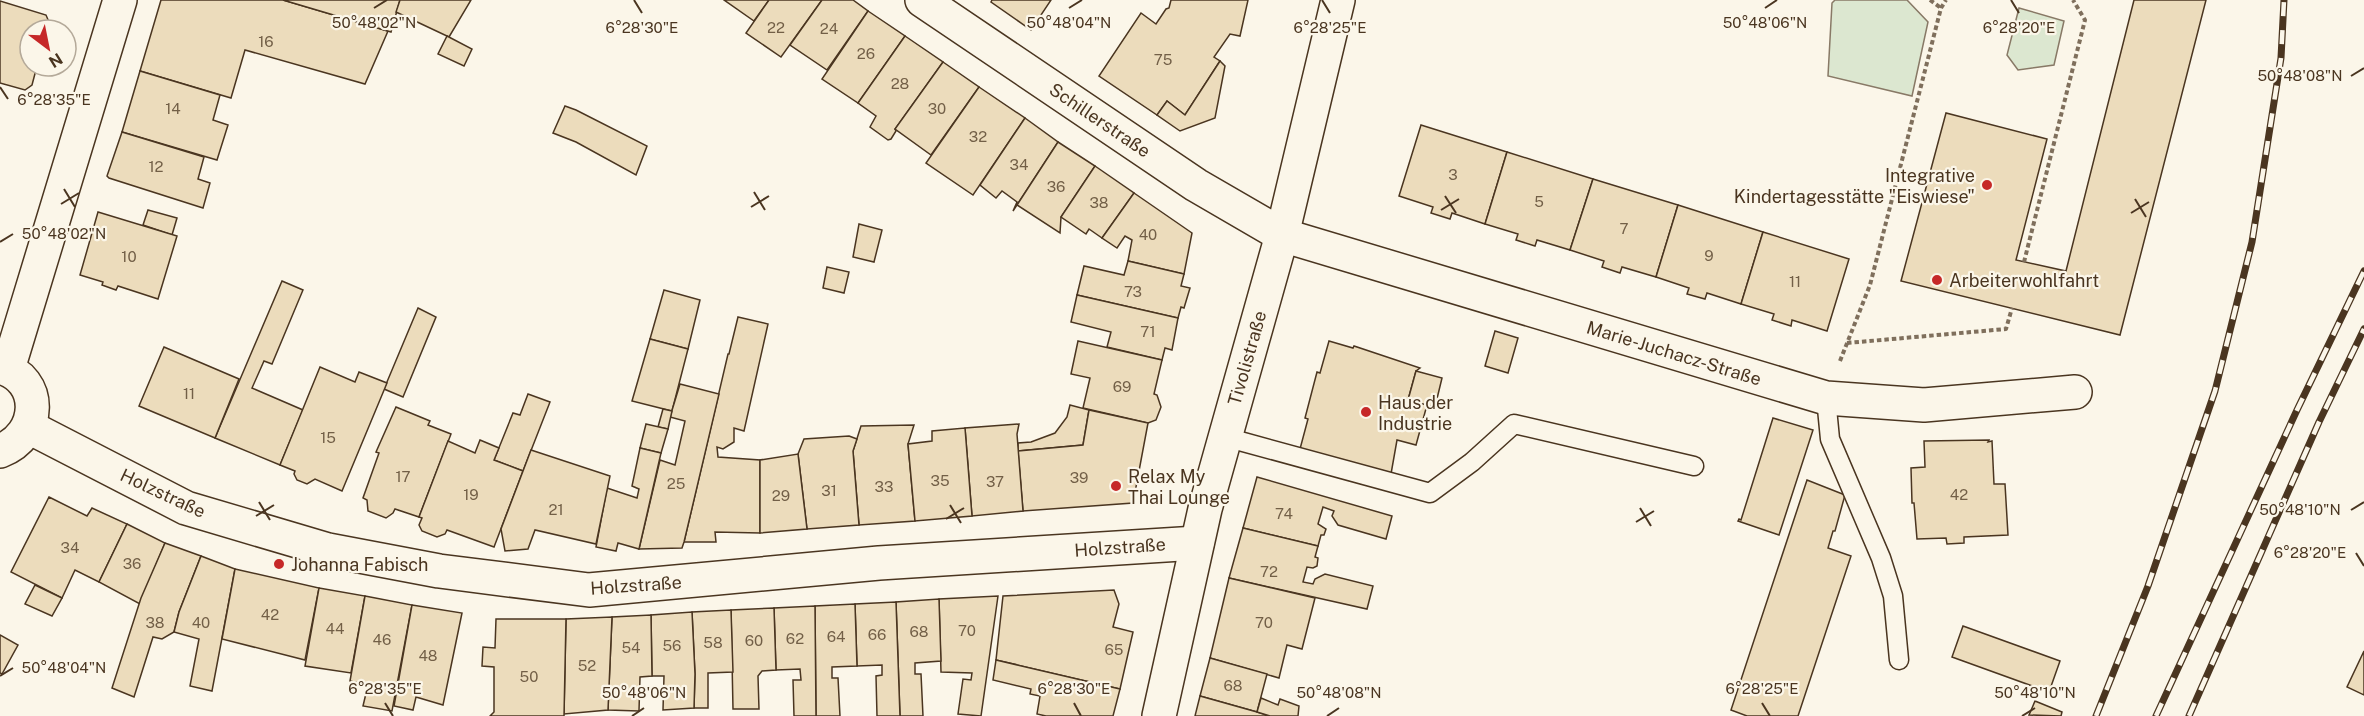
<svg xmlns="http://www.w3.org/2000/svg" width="2364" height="716" viewBox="0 0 2364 716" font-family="'Public Sans',sans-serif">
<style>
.green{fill:#dce7d0;stroke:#887966;stroke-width:1.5}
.building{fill:#ecdcbc;stroke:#4a3520;stroke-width:1.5}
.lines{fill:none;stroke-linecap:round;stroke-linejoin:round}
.service-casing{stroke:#4a3520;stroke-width:21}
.minor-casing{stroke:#4a3520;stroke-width:36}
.primary-casing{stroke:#4a3520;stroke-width:36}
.path{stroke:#7f6f5c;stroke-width:4;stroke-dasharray:4.5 3;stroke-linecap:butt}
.service{stroke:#fbf6e9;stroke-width:18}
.minor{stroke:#fbf6e9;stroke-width:33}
.primary{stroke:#fbf6e9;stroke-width:33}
.rail-casing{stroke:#4a3520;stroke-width:7}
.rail{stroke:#fbf6e9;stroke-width:4.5;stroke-dasharray:14;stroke-linecap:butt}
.ticks{fill:none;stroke:#4a3520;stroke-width:2}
.poi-dot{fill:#c62828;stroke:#fbf6e9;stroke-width:2}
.labels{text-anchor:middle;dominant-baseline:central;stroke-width:4.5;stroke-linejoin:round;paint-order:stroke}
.number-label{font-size:15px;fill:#725f47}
.street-label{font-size:18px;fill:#4a3520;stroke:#fbf6e9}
.poi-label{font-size:18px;fill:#4a3520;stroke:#fbf6e9;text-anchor:start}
.ticks-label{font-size:15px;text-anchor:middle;fill:#4a3520;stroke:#fbf6e9;stroke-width:4.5;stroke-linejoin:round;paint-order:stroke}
</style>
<rect width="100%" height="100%" fill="#fbf6e9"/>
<g class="green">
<polygon points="1835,0 1907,0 1928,22 1912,96 1828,76 1832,3"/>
<polygon points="2019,8 2064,21 2054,65 2018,70 2007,55"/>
</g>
<g class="building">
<polygon points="161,0 283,0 388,31 365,84 245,50 231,98 140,71"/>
<polygon points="283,0 400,0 391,32"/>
<polygon points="400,0 471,0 449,37 396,12"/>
<polygon points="724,0 769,0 754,21"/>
<polygon points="769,0 822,0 781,57 746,33"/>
<polygon points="822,0 853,0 868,11 827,70 790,45"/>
<polygon points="992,0 1051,0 1031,30 991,2"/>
<polygon points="1171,0 1248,0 1240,36 1230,34 1214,57 1220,61 1185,115 1167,101 1157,115 1099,76 1141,13 1156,24 1166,9 1169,8"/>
<polygon points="2134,0 2206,0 2120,335 1901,281 1946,113 2047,139 2016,260 2066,271"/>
<polygon points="0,1 46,15 49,22 48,30 30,30 30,66 37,66 32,85 25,90 0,83"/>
<polygon points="868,11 905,36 858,103 822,79"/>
<polygon points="447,36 472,49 464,66 438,54"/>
<polygon points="905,36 943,62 895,129 896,131 891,139 888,140 870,127 876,116 858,103"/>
<polygon points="1220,61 1225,66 1215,118 1180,131 1157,115 1167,101 1185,115"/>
<polygon points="943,62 979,87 931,155 895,129"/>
<polygon points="140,71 220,95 213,120 228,125 217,160 122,132"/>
<polygon points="979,87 1025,118 973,195 926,163"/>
<polygon points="565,106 576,110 647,146 636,175 576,142 553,133"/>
<polygon points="1025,118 1058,142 1013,211 1017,202 1002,191 996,198 980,185"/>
<polygon points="1421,125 1507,152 1485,224 1452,213 1450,219 1431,213 1433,207 1399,196"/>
<polygon points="122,132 204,157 198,179 210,183 203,208 109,178 107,176"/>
<polygon points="1058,142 1095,166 1061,217 1060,233 1017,205"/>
<polygon points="1507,152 1593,179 1570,250 1537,240 1535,246 1516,240 1518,234 1485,224"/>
<polygon points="1095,166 1134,193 1102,238 1089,229 1086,234 1061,217"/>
<polygon points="1593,179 1678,205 1656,277 1622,267 1620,273 1602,267 1604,261 1570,250"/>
<polygon points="1134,193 1192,233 1184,274 1128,261 1132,240 1125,236 1117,248 1102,238"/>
<polygon points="1678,205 1763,232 1741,304 1707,293 1705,299 1687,294 1689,288 1656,277"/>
<polygon points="148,210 177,218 172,235 143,225"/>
<polygon points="98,212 177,236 158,299 118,286 116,290 102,285 103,282 80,275"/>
<polygon points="859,224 882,230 874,262 853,257"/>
<polygon points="1763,232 1849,259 1827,331 1792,320 1791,326 1772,320 1774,314 1741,304"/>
<polygon points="1128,261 1184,274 1181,286 1190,288 1184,308 1181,307 1178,318 1077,295 1084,266 1124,275"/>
<polygon points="827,267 849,272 844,293 823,288"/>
<polygon points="282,281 303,290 272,364 264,361 252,388 303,410 280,465 215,438"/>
<polygon points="664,290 700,300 688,349 650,339"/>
<polygon points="1077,295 1178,318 1172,350 1165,348 1162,360 1107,347 1111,332 1071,322"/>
<polygon points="418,308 436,317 403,397 384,389"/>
<polygon points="738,317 768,324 744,431 734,428 734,442 723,449 717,447 718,457 760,460 760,533 715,532 716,542 684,542 728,354 729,354"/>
<polygon points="1495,331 1518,338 1508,373 1485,366"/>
<polygon points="650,339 688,349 672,411 632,401"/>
<polygon points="1078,341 1162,360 1154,394 1157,395 1161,407 1156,420 1148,423 1083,408 1090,378 1071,374"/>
<polygon points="1329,341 1353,348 1354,346 1420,368 1416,371 1408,400 1427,405 1416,445 1397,440 1391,474 1300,449 1308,419 1305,418 1317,372 1320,373"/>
<polygon points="164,347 239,379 215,438 139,406"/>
<polygon points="320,367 355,382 359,372 387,383 342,491 315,479 307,484 297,480 294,474 295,471 280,465"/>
<polygon points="1416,371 1442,378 1435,407 1408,400"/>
<polygon points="680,384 719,394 684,542 682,548 639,549 660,460 675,465 685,421 670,417"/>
<polygon points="528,394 550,402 523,471 494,460 513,413 520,415"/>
<polygon points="1070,405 1089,410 1083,445 1018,451 1018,443 1031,442 1055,433 1067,417"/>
<polygon points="396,407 430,421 428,425 451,434 419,517 395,509 393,513 386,518 368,511 367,500 363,498 379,453 376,452"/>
<polygon points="663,409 672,411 668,429 658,427"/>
<polygon points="1089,410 1148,423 1133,503 1023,511 1018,451 1083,445"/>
<polygon points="1773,418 1813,430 1779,535 1738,521 1739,519 1741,520"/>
<polygon points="646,424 668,429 661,453 640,448"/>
<polygon points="1019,424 1017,434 1023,511 972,516 965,428"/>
<polygon points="914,425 908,444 915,521 859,525 853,451 861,426"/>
<polygon points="965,428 972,516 915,521 908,444 932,441 932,431"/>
<polygon points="849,436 857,439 853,451 859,525 807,529 798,454 804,439"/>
<polygon points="480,440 499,448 494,460 523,471 494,547 447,530 445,534 437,537 422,531 419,525 422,518 419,517 448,441 475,453"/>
<polygon points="1989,440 1988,442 1992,441 1994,484 2005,484 2008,535 1964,537 1964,543 1947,544 1946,538 1917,539 1914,503 1912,503 1911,468 1925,467 1924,441"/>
<polygon points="640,448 661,453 639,549 618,543 616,551 596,547 607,488 637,498 639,489 632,486"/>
<polygon points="531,450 610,476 596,544 535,530 528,549 505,551 501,529"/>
<polygon points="798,454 807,529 760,533 760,460"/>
<polygon points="1257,477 1392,516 1386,539 1338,525 1332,516 1334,511 1323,507 1318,524 1326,529 1324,535 1321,535 1318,546 1243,528"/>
<polygon points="1807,480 1845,495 1835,531 1833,531 1828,548 1851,556 1798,716 1747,716 1731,710"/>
<polygon points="49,497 87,516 92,508 127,524 99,582 75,570 62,598 11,572"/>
<polygon points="127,524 165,543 140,604 99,582"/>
<polygon points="1243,528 1318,546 1315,557 1318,558 1317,566 1313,568 1307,567 1303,582 1313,584 1315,579 1325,574 1373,586 1367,609 1229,578"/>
<polygon points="165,543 201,556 179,612 174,632 162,639 153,637 134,697 112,688 141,598"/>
<polygon points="201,556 235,569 212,691 190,686 199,639 174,632 179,612"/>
<polygon points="235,569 319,588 305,660 222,639"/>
<polygon points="1229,578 1315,598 1302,649 1287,645 1279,678 1210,658"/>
<polygon points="35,585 62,598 52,616 25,604"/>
<polygon points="319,588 365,596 351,673 305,666"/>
<polygon points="1114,590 1119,604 1113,627 1133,632 1120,689 996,660 1003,596"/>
<polygon points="365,596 412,605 392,711 363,706 368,685 350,681"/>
<polygon points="998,596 981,716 958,714 963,679 971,680 972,673 941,672 939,599"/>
<polygon points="939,599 941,661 915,663 915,674 921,674 923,716 900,716 896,602"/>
<polygon points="896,602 900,716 877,716 876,676 882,675 882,665 857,666 855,604"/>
<polygon points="855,604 857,666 832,667 832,678 838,678 840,716 816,716 815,606"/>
<polygon points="412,605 462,613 443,705 416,697 413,710 394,706"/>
<polygon points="815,606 816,716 794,716 793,680 801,680 800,669 776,670 774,608"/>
<polygon points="774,608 776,670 762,671 758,676 759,709 733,709 731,610"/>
<polygon points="731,610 733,672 708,673 708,708 694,708 695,674 692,612"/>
<polygon points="692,612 695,674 694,708 663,710 664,676 652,676 651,615"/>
<polygon points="651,615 652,676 640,677 639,711 608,710 612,617"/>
<polygon points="612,617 608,710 564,714 566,619"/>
<polygon points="496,619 566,619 564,716 490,716 494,712 494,667 482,666 483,647 495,648"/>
<polygon points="1963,626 2060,661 2049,692 1952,657"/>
<polygon points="0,635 18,645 2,674 0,673"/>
<polygon points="2364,651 2364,695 2347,687"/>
<polygon points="1210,658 1267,674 1257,712 1200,696"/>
<polygon points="996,660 1120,689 1113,716 1046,716 1037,714 1040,696 1030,694 1031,689 993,680"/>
<polygon points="1200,696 1257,712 1270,716 1195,716"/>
<polygon points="1261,698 1278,705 1280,699 1299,706 1298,716 1270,716 1257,712"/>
<polygon points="2035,701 2062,712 2061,716 2029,715"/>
</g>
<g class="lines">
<defs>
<g id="service">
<polyline points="1826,398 1830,439 1881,558 1893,596 1899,660"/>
<polyline points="1225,437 1430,493 1472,462 1514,424 1694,466"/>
</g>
<g id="minor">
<polyline points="922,0 1196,185 1282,235 1826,398 1924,405 2075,392"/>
<path d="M 0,367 C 44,379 42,435 0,451"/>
<polyline points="8,369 120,0"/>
<polyline points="29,427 186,508 328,550 439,571 589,590 879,563 1197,543"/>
</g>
<polyline id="primary" points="1159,716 1205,509 1282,235 1338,0"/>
</defs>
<use href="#service" class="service-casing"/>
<use href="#minor" class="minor-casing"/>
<use href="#primary" class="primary-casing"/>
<g class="path">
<polyline points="1930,0 1941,8"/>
<polyline points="2024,262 2085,20 2073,0"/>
<polyline points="1847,343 2006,329 2012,308"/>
<polyline points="1840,361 1870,285 1941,8 1946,0"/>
</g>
<use href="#service" class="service"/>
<use href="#minor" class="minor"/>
<use href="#primary" class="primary"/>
<defs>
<g id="rail">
<polyline points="2096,716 2148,586 2215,391 2252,242 2281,58 2284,0"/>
<polyline points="2156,716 2297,410 2364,271"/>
<polyline points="2189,716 2319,422 2364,329"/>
</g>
</defs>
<use href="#rail" class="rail-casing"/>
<use href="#rail" class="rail"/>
</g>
<path class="ticks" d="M 634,0 L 642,13M 1322,0 L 1330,13M 2011,0 L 2019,13M 374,8 L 387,0M 1069,8 L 1082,0M 1765,8 L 1777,0M 2351,76 L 2364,68M 0,87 L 8,99M 64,189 L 75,207M 754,192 L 765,210M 1445,196 L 1456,213M 2135,199 L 2146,217M 61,204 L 79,193M 751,207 L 769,196M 1441,210 L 1459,199M 2131,213 L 2149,202M 0,242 L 13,234M 259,502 L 270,520M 950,505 L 961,523M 1640,508 L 1651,526M 2351,510 L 2364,502M 256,516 L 274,505M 946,519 L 964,508M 1636,522 L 1654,511M 2356,553 L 2364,566M 0,676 L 13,668M 385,703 L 393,716M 1074,703 L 1081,716M 1762,703 L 1770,716M 632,716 L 644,708M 1327,716 L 1339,708M 2022,716 L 2035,708"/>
<g class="poi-dot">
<circle cx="1987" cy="185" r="6"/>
<circle cx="1937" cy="280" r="6"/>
<circle cx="1366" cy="412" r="6"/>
<circle cx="1116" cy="486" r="6"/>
<circle cx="279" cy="564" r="6"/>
</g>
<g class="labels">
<g class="number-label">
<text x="776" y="27">22</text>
<text x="829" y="28">24</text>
<text x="266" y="41">16</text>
<text x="866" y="53">26</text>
<text x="1163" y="59">75</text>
<text x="900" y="83">28</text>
<text x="173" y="108">14</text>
<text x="937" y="108">30</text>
<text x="978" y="136">32</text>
<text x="1019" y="164">34</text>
<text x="156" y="166">12</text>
<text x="1453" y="174">3</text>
<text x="1056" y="186">36</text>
<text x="1539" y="201">5</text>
<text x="1099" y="202">38</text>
<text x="1624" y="228">7</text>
<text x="1148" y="234">40</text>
<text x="1709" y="255">9</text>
<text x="129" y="256">10</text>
<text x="1795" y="281">11</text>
<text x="1133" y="291">73</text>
<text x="1148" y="331">71</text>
<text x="1122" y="386">69</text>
<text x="189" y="393">11</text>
<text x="328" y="437">15</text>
<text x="403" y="476">17</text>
<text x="1079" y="477">39</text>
<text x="940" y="480">35</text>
<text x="995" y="481">37</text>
<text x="676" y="483">25</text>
<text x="884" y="486">33</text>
<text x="829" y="490">31</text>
<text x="471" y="494">19</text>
<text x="1959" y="494">42</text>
<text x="781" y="495">29</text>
<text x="556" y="509">21</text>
<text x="1284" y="513">74</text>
<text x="70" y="547">34</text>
<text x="132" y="563">36</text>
<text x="1269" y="571">72</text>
<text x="270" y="614">42</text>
<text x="155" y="622">38</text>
<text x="201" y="622">40</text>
<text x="1264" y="622">70</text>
<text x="335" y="628">44</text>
<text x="967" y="630">70</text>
<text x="919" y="631">68</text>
<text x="877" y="634">66</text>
<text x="836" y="636">64</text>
<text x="795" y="638">62</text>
<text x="382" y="639">46</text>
<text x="754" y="640">60</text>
<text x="713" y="642">58</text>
<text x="672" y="645">56</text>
<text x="631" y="647">54</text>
<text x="1114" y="649">65</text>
<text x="428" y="655">48</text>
<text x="587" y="665">52</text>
<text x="529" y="676">50</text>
<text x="1233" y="685">68</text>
</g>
<g class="street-label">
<text transform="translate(1100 120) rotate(34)">Schillerstraße</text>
<text transform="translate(1674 353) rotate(17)">Marie-Juchacz-Straße</text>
<text transform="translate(1247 358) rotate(-74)">Tivolistraße</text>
<text transform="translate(163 493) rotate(25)">Holzstraße</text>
<text transform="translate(1120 547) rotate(-4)">Holzstraße</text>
<text transform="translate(636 585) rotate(-4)">Holzstraße</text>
</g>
<g class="poi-label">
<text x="1975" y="175" text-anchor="end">Integrative<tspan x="1975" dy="21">Kindertagesstätte "Eiswiese"</tspan></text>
<text x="1949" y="280">Arbeiterwohlfahrt</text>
<text x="1378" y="402">Haus der<tspan x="1378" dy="21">Industrie</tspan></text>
<text x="1128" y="476">Relax My<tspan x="1128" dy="21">Thai Lounge</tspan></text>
<text x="291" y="564">Johanna Fabisch</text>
</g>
</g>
<g class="ticks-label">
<text x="1765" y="28">50°48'06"N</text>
<text x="374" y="28">50°48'02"N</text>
<text x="1069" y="28">50°48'04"N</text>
<text x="2019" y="33">6°28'20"E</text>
<text x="642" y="33">6°28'30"E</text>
<text x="1330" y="33">6°28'25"E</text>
<text x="2300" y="81">50°48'08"N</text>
<text x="54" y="105">6°28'35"E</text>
<text x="64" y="239">50°48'02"N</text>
<text x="2300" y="515">50°48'10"N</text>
<text x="2310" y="558">6°28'20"E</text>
<text x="64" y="673">50°48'04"N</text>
<text x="385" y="694">6°28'35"E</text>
<text x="1074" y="694">6°28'30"E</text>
<text x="1762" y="694">6°28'25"E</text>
<text x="644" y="698">50°48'06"N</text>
<text x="1339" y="698">50°48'08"N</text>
<text x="2035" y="698">50°48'10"N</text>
</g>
<g transform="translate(48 48) rotate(148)"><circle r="28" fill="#fbf6e9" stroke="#b4a999" stroke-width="1.5"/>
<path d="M0-4.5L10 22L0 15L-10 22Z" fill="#c62828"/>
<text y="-9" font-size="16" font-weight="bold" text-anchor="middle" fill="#4a3520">N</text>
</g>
</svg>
